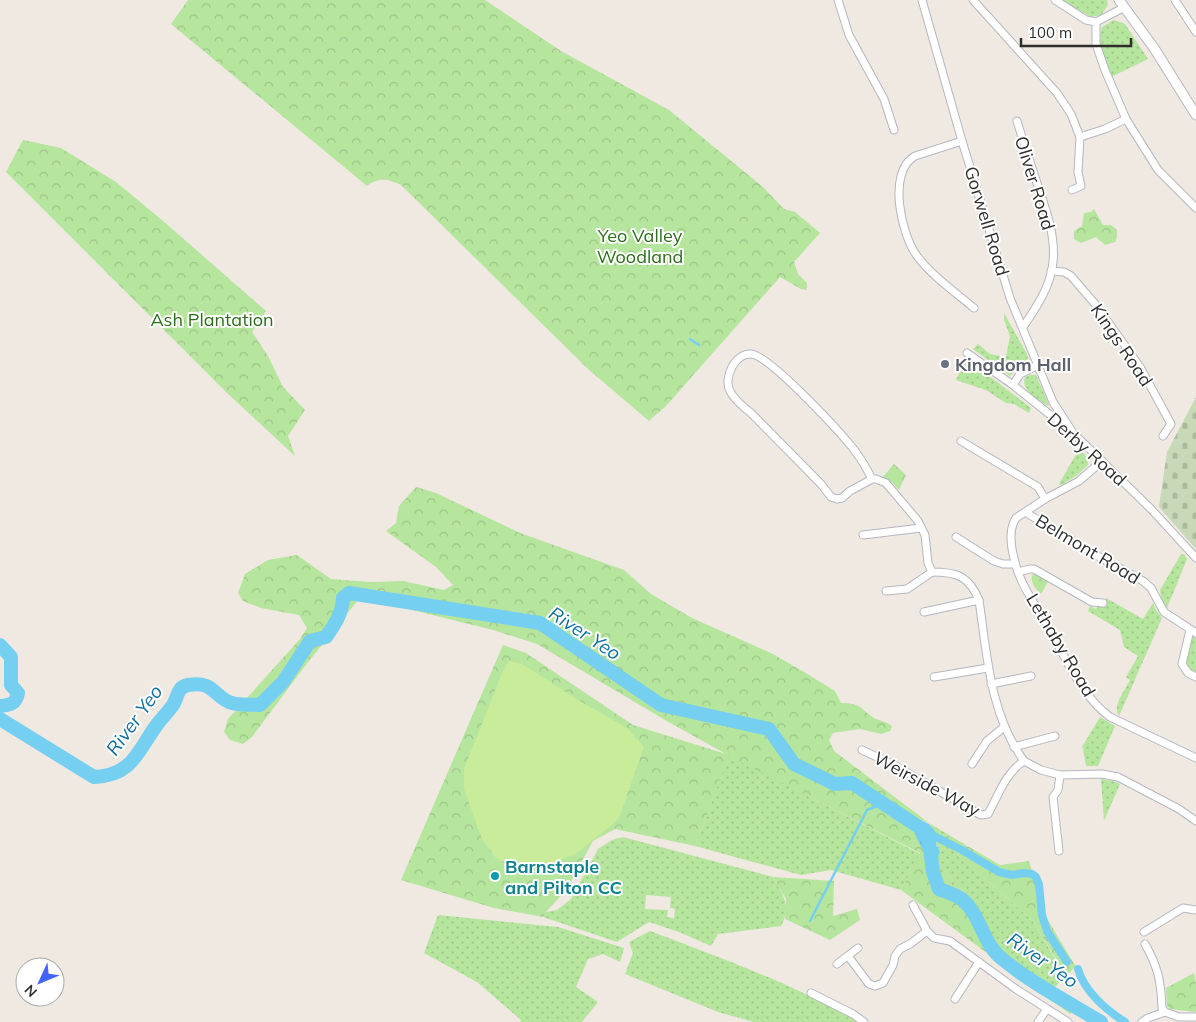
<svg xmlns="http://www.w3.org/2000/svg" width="1196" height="1022" viewBox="0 0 1196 1022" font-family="Mulish,sans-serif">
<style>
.grass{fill:url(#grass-dots);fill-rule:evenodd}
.forest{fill:url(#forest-crowns)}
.cemetery{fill:url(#cemetery-stones)}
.pitch{fill:#c9ec9a}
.water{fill:url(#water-waves)}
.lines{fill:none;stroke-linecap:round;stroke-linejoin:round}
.stream{stroke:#75cff0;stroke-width:2.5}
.canal{stroke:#75cff0;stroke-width:8}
.river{stroke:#75cff0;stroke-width:14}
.street-casing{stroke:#b4b7c1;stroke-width:9}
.secondary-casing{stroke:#b4b7c1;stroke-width:11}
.street{stroke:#fff;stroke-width:7}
.secondary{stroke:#fff;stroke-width:9}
.worship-dot{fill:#6b7280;stroke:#fff;stroke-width:2}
.culture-dot{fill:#0f9aa8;stroke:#fff;stroke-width:2}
.labels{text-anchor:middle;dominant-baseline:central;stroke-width:4;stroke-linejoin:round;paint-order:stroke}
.street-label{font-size:18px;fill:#2e2e2e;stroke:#fff}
.park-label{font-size:18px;fill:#2c6e1b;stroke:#fff}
.worship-label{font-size:18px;font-weight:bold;fill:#5b616d;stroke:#fff;text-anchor:start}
.culture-label{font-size:18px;font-weight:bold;fill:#0d838f;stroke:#fff;text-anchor:start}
.water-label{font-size:19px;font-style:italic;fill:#0d6fa3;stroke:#fff}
</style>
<defs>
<pattern id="grass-dots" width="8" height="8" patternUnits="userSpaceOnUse" patternTransform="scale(1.25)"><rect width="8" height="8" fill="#b6e59e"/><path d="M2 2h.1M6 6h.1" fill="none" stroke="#9dc588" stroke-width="1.8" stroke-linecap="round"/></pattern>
<pattern id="forest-crowns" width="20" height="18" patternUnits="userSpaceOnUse" patternTransform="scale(1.25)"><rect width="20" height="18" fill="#b6e59e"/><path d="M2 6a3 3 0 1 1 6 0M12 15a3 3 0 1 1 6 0" fill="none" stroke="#9dc588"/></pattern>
<pattern id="cemetery-stones" width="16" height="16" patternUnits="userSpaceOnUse" patternTransform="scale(1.25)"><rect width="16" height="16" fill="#c8d9b8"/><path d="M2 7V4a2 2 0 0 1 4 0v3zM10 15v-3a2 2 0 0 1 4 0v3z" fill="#acbb9e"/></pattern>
<pattern id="water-waves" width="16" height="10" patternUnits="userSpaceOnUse" patternTransform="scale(1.25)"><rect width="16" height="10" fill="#75cff0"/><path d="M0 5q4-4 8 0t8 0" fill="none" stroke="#66b2ce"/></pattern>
</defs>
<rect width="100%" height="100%" fill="#efe9e1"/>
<g class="grass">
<polygon points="1062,0 1107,0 1108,5 1101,15 1091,17"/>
<path d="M 1114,20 L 1125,24 L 1148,59 L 1111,77 C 1104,60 1097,45 1102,27 Z"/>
<polygon points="1004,313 1027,354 1028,359 1010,376 973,349 978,344 990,354 1006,357 1010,336 1004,320"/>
<polygon points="966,358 1031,408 1029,413 1014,404 1006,403 986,390 956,380"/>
<path d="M 1030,375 L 1036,375 L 1049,405 L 1048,406 C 1038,399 1020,390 1025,377 Z"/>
<path d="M 1079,449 C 1085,454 1088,457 1088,465 L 1076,476 L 1061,485 L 1059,484 Z"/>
<polygon points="1181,554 1184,554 1187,559 1167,608 1162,602 1160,590"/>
<path d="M 1106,598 L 1143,619 L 1153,603 L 1156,610 L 1162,618 L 1119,716 C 1112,706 1125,690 1130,680 L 1126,677 L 1138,656 L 1124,647 L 1120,630 L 1088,611 L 1090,606 L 1096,609 L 1098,607 L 1106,606 Z"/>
<polygon points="1191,630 1196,633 1196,677 1182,664"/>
<polygon points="1100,717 1115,726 1098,766 1086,766 1083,749 1082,747"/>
<polygon points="729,755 920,854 901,890 831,870 801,875 695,846"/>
<polygon points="1101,779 1113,781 1120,784 1104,821"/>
<polygon points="929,823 964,844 958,855 1032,920 1059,965 1073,962 1076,966 1054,988 999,952 972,900 935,862 940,853"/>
<path d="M 623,837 L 773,877 C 783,895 792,906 781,926 L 718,934 L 711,946 L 679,932 L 649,922 L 617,942 L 543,917 L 546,912 L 557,910 L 571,899 L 598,849 L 612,840 ZM 646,895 L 671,897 L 670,908 L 675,909 L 674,918 L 667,917 L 668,910 L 645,909 Z"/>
<polygon points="438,915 558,927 624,948 620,962 603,954 588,959 576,987 598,1002 582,1022 520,1022 521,1020 477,982 424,953"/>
<path d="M 650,931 C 720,958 793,983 857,1022 L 754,1022 L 718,1012 L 625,974 L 633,953 L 629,942 Z"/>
</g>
<g class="forest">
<path d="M 188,0 L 485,0 L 561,51 L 669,110 L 763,187 L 784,209 L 795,212 L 820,233 L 794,262 L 798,274 L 807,283 L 807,288 L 806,290 L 801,289 L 780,277 L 666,406 L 649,421 L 588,369 L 401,185 C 387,179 380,177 367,186 L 171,24 Z"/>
<polygon points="23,140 61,148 116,182 162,220 266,311 252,332 268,356 283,387 305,410 288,436 295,456 227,393 6,172"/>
<polygon points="1094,209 1103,225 1111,225 1117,230 1117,237 1115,242 1105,245 1096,237 1081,243 1074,239 1074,231 1082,226 1084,213 1091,212"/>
<polygon points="894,464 906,475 899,490 893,483 883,477"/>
<path d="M 416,487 L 436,493 L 520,533 L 624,570 L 651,594 L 692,618 L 771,653 L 804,672 L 835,691 L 841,703 C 860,703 860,708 874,718 C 880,721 885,721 892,726 L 890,731 L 881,734 L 860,729 L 833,733 L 829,740 L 834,751 L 929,823 L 910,816 L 929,860 L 935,862 L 972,900 L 998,951 L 1076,1004 L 1070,1014 L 901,890 L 920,853 L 729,756 L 695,846 L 615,829 L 593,841 L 567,889 L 546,912 L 543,917 L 494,908 L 401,880 L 503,645 L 526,653 L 633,725 L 726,754 L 665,720 L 537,644 L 493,630 L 392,605 L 358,600 L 305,666 L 252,737 L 243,744 L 230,740 L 224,732 L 228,719 L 300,639 L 307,628 L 299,615 L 261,608 L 243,601 L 238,593 L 245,574 L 268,560 L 297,555 L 331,579 L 370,582 L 403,581 L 444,590 L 453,585 L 436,567 L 386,531 L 396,523 L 399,506 Z"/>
<path d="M 1035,574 L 1048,582 L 1041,594 C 1036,590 1030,582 1032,575 Z"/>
<polygon points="964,844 1000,865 1029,861 1046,917 1073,962 1060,965 1032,920 958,855"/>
<polygon points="773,877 834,881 833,916 857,909 860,920 830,940 785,919 786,899"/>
<polygon points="1194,973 1196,983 1196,1012 1170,1009 1167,1005 1166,988"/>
</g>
<polygon class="cemetery" points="1196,397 1196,549 1159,507 1167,452"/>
<polygon class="pitch" points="509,661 522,664 578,700 627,728 644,747 619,818 613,824 575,854 525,873 496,858 482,839 464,789 464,769 502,673"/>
<polygon class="water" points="909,815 929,824 934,836 931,844 938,847 940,853 935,862 929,860 917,839"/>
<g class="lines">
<g class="stream">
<polyline points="690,339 699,345"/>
<polyline points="810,921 867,810 884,803"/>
</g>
<g class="canal">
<polyline points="928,833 962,850 999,872 1012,875 1024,873 1032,874 1036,877 1039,884 1042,915 1047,931 1067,962"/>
<path d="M 1078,969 C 1084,991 1106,1010 1125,1022"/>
</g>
<g class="river">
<path d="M 0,645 L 11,657 L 11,685 L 18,693 C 16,704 10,705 0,706"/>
<path d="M 0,719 L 94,777 C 133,775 137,752 156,726 C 161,719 168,712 173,705 C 178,697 177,687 188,685 C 213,681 212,694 229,702 C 237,706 251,704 260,705 L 283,682 L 310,641 L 326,637 C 335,624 342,614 343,598 L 349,593 L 540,623 L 661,705 L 769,729 L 794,764 L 835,784 L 852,783 L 928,833 L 933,872 L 939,889 C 946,892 957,895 963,900 C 981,916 982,942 1001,958 C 1031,983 1068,1002 1101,1022"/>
</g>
<defs>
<g id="street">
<polyline points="838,0 849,35 884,99 894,130"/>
<polyline points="922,0 962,141 1010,298 1053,402 1073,433"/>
<polyline points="973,0 1057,93 1071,114 1080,137 1105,129 1126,119"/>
<polyline points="1055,0 1086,20 1096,22 1125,7"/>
<polyline points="1175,0 1196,32"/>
<polyline points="1096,22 1096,44 1105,70 1126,119 1158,170 1196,208"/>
<path d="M 1017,121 C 1023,141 1030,162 1037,183 C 1045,207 1056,235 1053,262 C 1051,286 1036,308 1023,327"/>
<path d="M 962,141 L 915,156 C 887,172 901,234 917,256 C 932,276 955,292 974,308"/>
<polyline points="1072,190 1081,186 1078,172 1080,137"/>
<polyline points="1051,271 1064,272 1071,276 1096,305 1140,367 1171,424 1163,436"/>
<polyline points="967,353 1013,385 1073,433 1151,509 1196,558"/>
<polyline points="1013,385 1020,374 1038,365"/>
<polyline points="961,441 1038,487 1045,499"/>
<path d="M 1102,461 L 1079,481 L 1045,499 L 1016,518 C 1008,530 1011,548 1015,562 C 1020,584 1035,604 1046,623 C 1064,654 1080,695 1110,717 L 1196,758"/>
<path d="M 872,479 C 866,467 860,457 852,447 C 838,430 769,355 751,354 C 735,353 723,378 730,391 C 735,401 744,407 751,413 L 821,484 L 831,497 L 837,499 L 842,498 L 850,491 L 872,479 L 876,479 L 886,483 L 918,521 L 925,535 L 928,563 L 932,572 C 957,572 969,576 979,600 C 987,655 990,715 1024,761"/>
<polyline points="1025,512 1101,558 1143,581 1151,588 1164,612 1196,633"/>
<polyline points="863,535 921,528"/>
<polyline points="956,537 994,561 1003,564 1015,564"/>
<polyline points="1018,572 1030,569 1034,569 1092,602 1103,603"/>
<polyline points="886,591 907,589 932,572"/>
<polyline points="924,612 979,600"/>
<polyline points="1190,630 1182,664 1188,673 1196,677"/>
<polyline points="934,677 988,668"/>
<polyline points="991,684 1031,676"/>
<polyline points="1014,747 1055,736"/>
<path d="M 862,750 L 892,764 L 981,815 L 988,814 C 998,796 1006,772 1024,761"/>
<polyline points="1024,761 1041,770 1060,775 1102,774 1118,777 1179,809 1196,821"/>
<polyline points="972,764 987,741 1004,727"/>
<polyline points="1059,851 1053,797 1058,790 1060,775"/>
<polyline points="913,905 927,931 934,938 950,941 1016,989 1068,1022"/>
<polyline points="1144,932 1183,908 1196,910"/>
<path d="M 1145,944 C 1158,967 1161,981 1162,1008 L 1165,1012"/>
<polyline points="848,956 869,984 875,986 883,983 893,965 895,956 900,949 910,944 927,931"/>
<polyline points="837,964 858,948"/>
<polyline points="811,993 853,1014 864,1022"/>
<polyline points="955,999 979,962"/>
<polyline points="1038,1022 1047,1009"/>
<polyline points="1142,1022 1148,1018 1165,1012 1179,1017 1196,1017"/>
</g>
<polyline id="secondary" points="1119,0 1154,48 1196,115"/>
</defs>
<use href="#street" class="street-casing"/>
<use href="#secondary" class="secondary-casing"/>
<use href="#street" class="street"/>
<use href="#secondary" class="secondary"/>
</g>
<circle class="worship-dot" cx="945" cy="364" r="5"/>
<circle class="culture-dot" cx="495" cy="876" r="5"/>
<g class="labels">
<g class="street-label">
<text transform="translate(1035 183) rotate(73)">Oliver Road</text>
<text transform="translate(987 221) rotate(73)">Gorwell Road</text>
<text transform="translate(1122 345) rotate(56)">Kings Road</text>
<text transform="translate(1087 449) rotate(42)">Derby Road</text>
<text transform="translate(1088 549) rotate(31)">Belmont Road</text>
<text transform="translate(1061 645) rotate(59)">Lethaby Road</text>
<text transform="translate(927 784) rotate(28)">Weirside Way</text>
</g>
<g class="park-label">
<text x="640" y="235">Yeo Valley<tspan x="640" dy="21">Woodland</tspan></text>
<text x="212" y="319">Ash Plantation</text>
</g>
<g class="worship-label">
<text x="955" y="364">Kingdom Hall</text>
</g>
<g class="culture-label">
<text x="505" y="866">Barnstaple<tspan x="505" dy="21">and Pilton CC</tspan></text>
</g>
<g class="water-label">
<text transform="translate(585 633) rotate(33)">River Yeo</text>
<text transform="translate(134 720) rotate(-54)">River Yeo</text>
<text transform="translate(1043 960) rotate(35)">River Yeo</text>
</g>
</g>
<g transform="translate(40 982) rotate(226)"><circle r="24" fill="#ffffff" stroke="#ababab"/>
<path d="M0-4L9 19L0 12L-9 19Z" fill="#4264fb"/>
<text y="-8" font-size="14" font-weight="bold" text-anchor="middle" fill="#2e2e2e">N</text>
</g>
<path d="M1021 38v8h110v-8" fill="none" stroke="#2e2e2e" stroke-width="2.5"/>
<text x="1028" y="38" font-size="15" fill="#2e2e2e" stroke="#ffffff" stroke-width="4" paint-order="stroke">100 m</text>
</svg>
